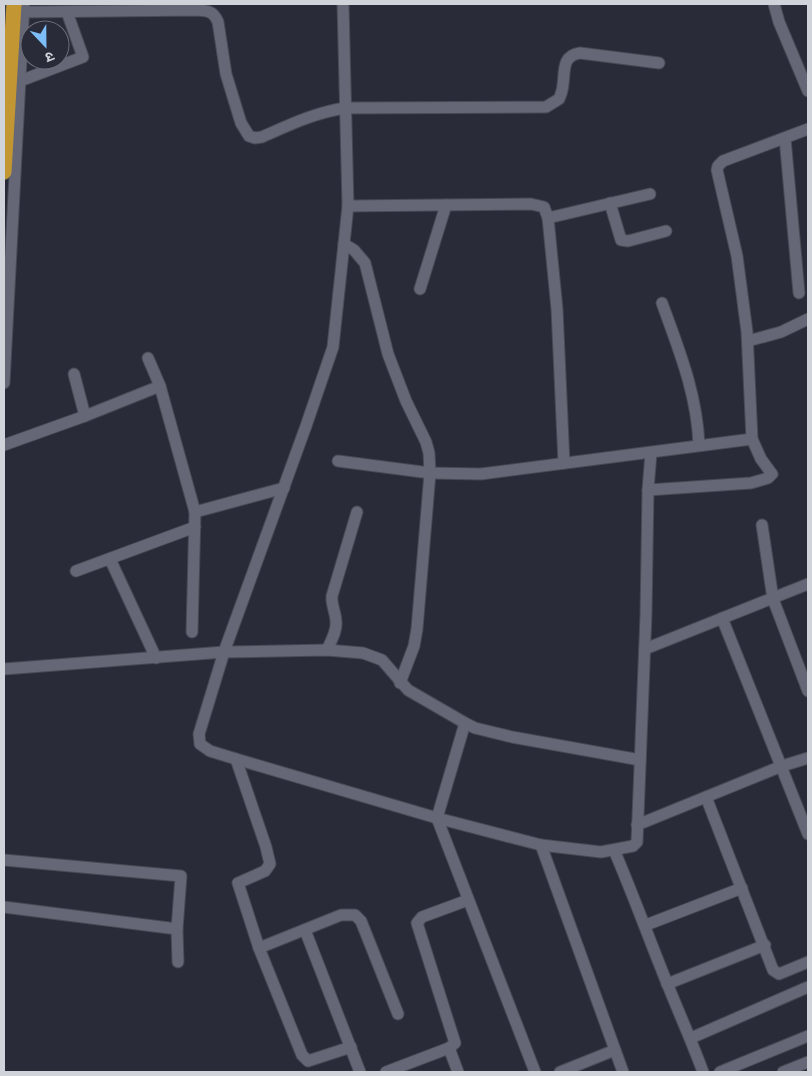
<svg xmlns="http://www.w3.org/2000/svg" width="812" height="1076" viewBox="0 0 812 1076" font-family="'PT Sans Narrow','Noto Sans Devanagari',sans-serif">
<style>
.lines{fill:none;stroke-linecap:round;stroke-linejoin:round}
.minor-casing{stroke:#474954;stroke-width:13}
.highway-casing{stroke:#474954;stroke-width:17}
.minor{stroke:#656776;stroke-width:11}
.highway{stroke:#c29633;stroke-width:15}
</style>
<rect width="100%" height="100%" fill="#292b38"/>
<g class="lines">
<defs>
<g id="minor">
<polyline points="343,4 348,206 333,347 306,426 224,652 199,734 200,744 210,751 236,759 437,818 541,845 601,852 633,846 637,842 646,615 648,490 651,453"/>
<polyline points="774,4 779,22 808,91"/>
<path d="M 23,12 L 199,10 C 209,11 214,12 218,22 L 226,74 L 241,123 L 249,136 L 255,138 L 262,137 C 289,125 316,112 346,108 L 546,107 L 559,99 L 561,94 C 567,78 558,56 580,53 L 659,63"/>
<polyline points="20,81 83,57 67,12"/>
<polyline points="785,138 799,293"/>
<polyline points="610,203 621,240 628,241 666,231"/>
<polyline points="348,206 531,204 544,207 548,218 557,309 564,463"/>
<polyline points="548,218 650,194"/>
<polyline points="344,244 354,250 365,263 388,354 406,401 426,442 429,453 430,473 417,629 414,646 400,683"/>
<polyline points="420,289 446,205"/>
<path d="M 662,303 C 679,350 697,394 699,445"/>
<polyline points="748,341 781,332 808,319"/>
<polyline points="148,358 160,386"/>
<polyline points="74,374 85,416"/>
<polyline points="4,383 24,4"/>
<polyline points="4,445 85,416 160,386 195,512 192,632"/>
<polyline points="338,461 430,473 481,474 752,439 747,332 737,256 717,170 718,166 723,161 808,129"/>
<polyline points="648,490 751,483 768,478 772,474 761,459 752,439"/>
<polyline points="195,512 284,488"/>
<polyline points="762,525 773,599 808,691"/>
<polyline points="110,559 156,658"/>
<polyline points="76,571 195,527"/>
<polyline points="722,618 808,834"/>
<polyline points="645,649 808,584"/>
<path d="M 327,650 C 331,641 337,631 336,622 C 336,613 331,605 332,596 L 357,512"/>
<polyline points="4,669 224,652 327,650 363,653 382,660 408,690 465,723 475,728 512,737 640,760"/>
<polyline points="465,723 437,818 535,1072"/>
<polyline points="236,759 266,847 270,864 265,871 238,883 259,948 302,1055 308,1061 351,1047"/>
<polyline points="706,797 773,970 779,974 808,962"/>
<polyline points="637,825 782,766 808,758"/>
<polyline points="541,845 623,1072"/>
<path d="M 614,850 C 633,894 649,939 667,983 C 679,1013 692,1042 703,1072"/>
<polyline points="4,860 181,876 177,929 178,962"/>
<polyline points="4,907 177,929"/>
<polyline points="646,925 742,888"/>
<polyline points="305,930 360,1072"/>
<polyline points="259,948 341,915 355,915 361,921 398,1014"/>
<polyline points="667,984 765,945"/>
<polyline points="691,1038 808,987"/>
<polyline points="449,1048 458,1072"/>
<polyline points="386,1072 449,1048 455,1043 417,923 422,917 468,900"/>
<polyline points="560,1072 615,1050"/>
<polyline points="720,1072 808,1036"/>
<polyline points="783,1072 808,1062"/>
</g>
<polyline id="highway" points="4,172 14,4"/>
</defs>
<use href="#minor" class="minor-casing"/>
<use href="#highway" class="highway-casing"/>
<use href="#minor" class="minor"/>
<use href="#highway" class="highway"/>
</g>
<rect width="812" height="1076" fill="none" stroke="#d1d3db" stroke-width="10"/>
<g transform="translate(45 45) rotate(158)"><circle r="24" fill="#292b38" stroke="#6c6e79"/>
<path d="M0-4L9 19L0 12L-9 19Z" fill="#7dbef9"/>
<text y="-8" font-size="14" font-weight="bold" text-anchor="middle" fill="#d1d3db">उ</text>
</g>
</svg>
